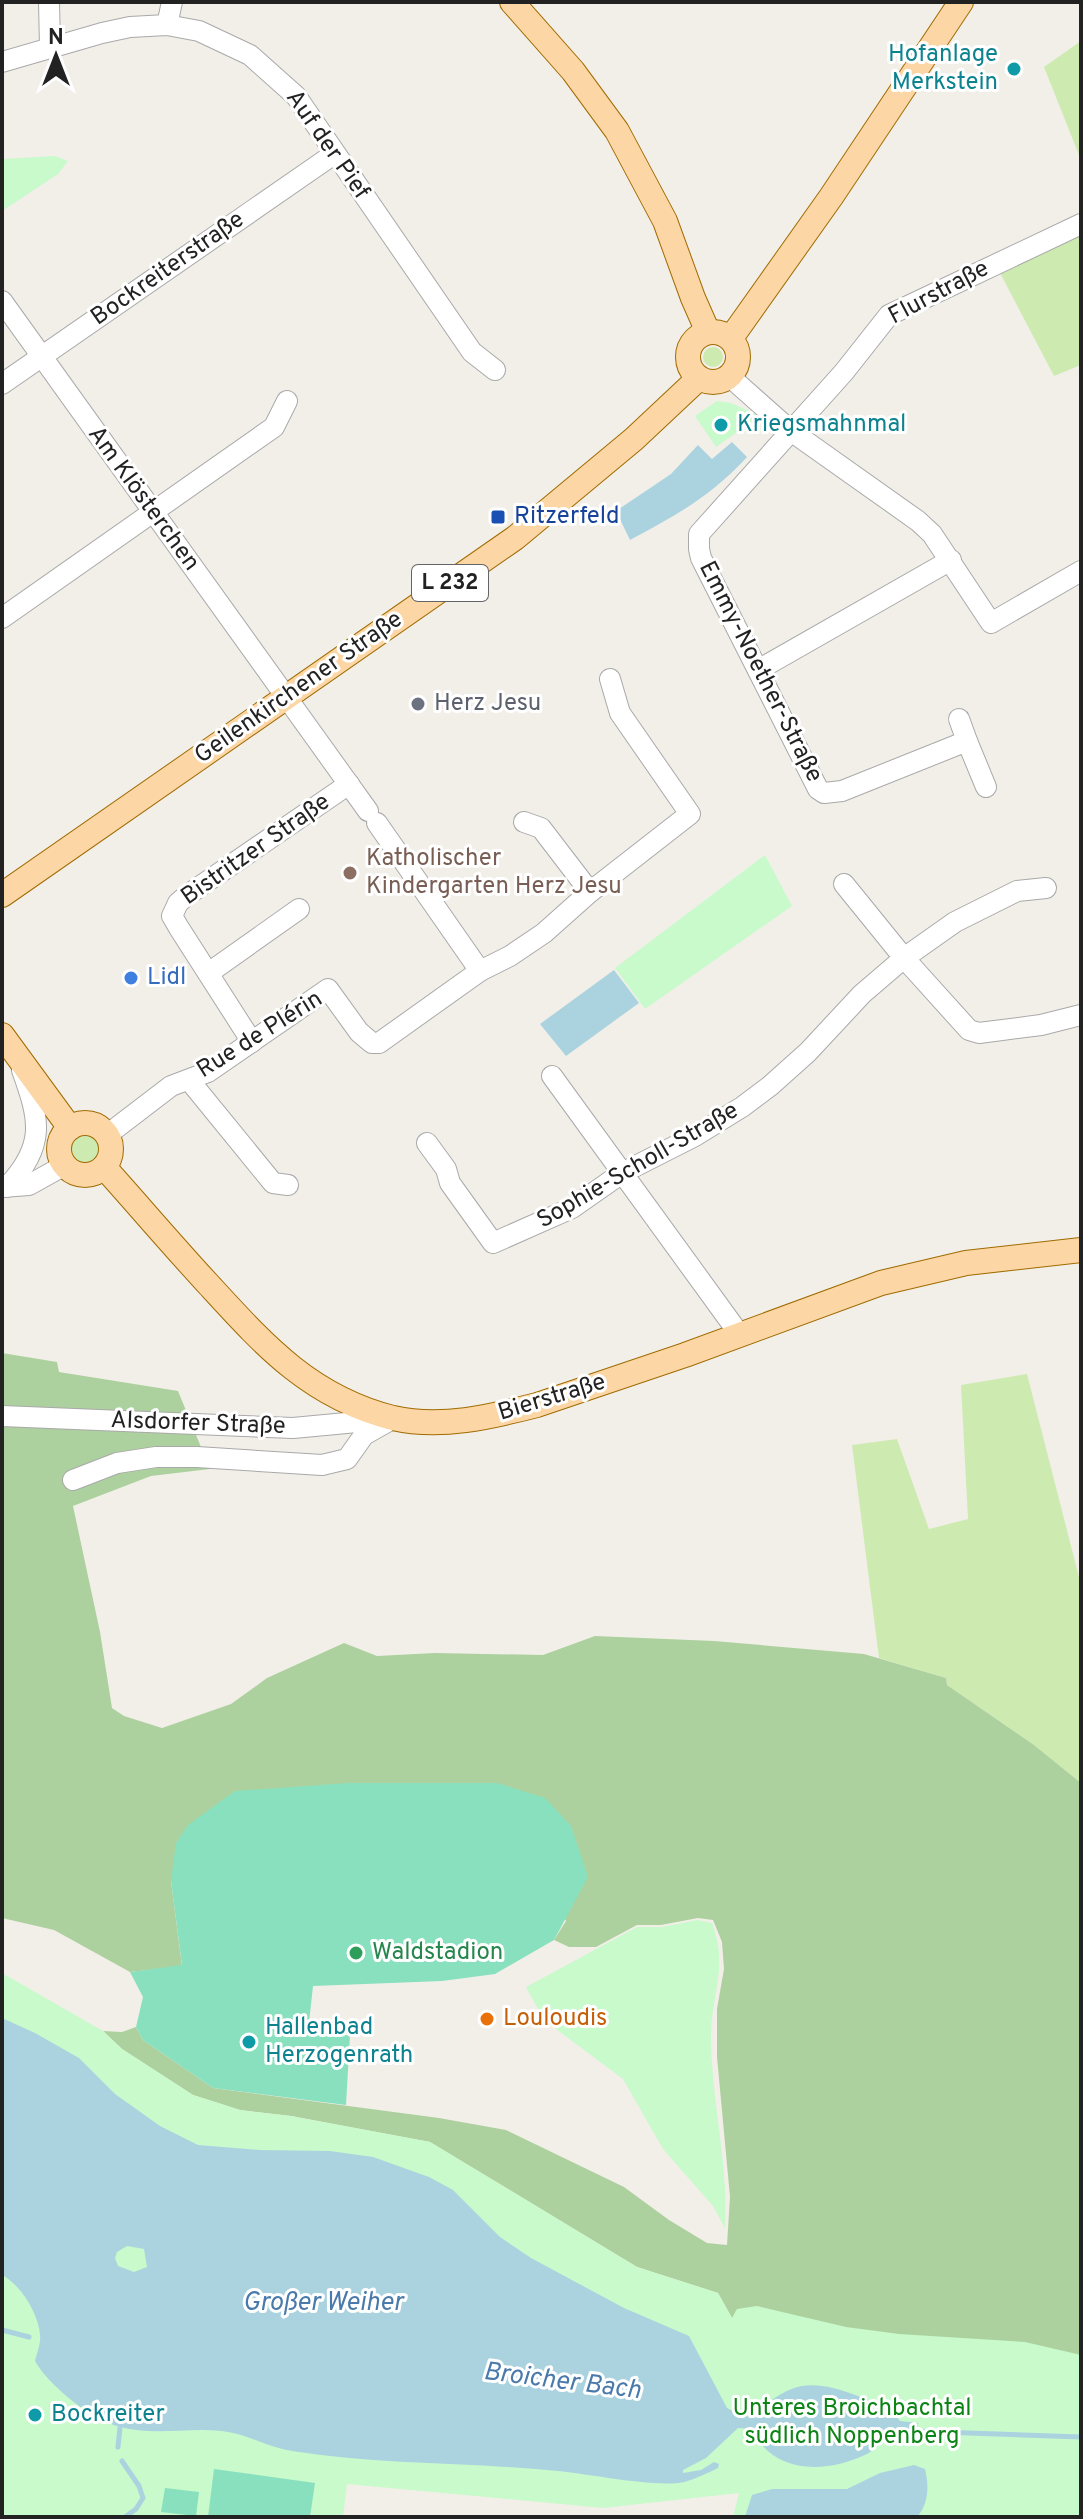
<svg xmlns="http://www.w3.org/2000/svg" width="1083" height="2519" viewBox="0 0 1083 2519" font-family="Overpass,sans-serif">
<style>
.grass{fill:#cdebb0}
.forest{fill:#add19e}
.park{fill:#c8facc}
.pitch{fill:#88e0be}
.water{fill:#aad3df;fill-rule:evenodd}
.lines{fill:none;stroke-linecap:round;stroke-linejoin:round}
.stream{stroke:#aad3df;stroke-width:5}
.minor-casing{stroke:#a9a9a9;stroke-width:22}
.major-casing{stroke:#a06b00;stroke-width:26}
.minor{stroke:#fff;stroke-width:20}
.major{stroke:#fcd6a4;stroke-width:24}
.culture-dot{fill:#0f9aa8;stroke:#fff;stroke-width:3}
.transit-dot{fill:#1a4fb4;stroke:#fff;stroke-width:3}
.worship-dot{fill:#6b7280;stroke:#fff;stroke-width:3}
.education-dot{fill:#8d6e63;stroke:#fff;stroke-width:3}
.shop-dot{fill:#3f7fe0;stroke:#fff;stroke-width:3}
.leisure-dot{fill:#2e9e5b;stroke:#fff;stroke-width:3}
.food-dot{fill:#e8710a;stroke:#fff;stroke-width:3}
.labels{text-anchor:middle;dominant-baseline:central;stroke-width:6;stroke-linejoin:round;paint-order:stroke}
.shield{fill:#fff;stroke:#646464;stroke-width:2}
.shield-label{font-size:22px;font-weight:bold;fill:#222}
.culture-label{font-size:24px;fill:#0d838f;stroke:#fff;text-anchor:start}
.street-label{font-size:24px;fill:#222;stroke:#fff}
.transit-label{font-size:24px;fill:#164399;stroke:#fff;text-anchor:start}
.worship-label{font-size:24px;fill:#5b616d;stroke:#fff;text-anchor:start}
.education-label{font-size:24px;fill:#785e54;stroke:#fff;text-anchor:start}
.shop-label{font-size:24px;fill:#366cbe;stroke:#fff;text-anchor:start}
.leisure-label{font-size:24px;fill:#27864d;stroke:#fff;text-anchor:start}
.food-label{font-size:24px;fill:#c56008;stroke:#fff;text-anchor:start}
.park-label{font-size:24px;fill:#0c8416;stroke:#fff}
.water-label{font-size:26px;font-style:italic;fill:#4a7aab;stroke:#fff}
</style>
<rect width="100%" height="100%" fill="#f2efe9"/>
<g class="grass">
<polygon points="1081,41 1081,160 1044,67"/>
<polygon points="1081,230 1081,365 1054,376 998,269"/>
<circle cx="713" cy="357" r="10"/>
<circle cx="85" cy="1150" r="14"/>
<polygon points="1027,1374 1081,1585 1081,1783 1034,1745 947,1685 946,1678 879,1658 852,1445 897,1439 929,1529 968,1519 961,1385"/>
</g>
<polygon class="forest" points="2,1353 57,1362 59,1372 178,1391 210,1469 151,1476 73,1506 100,1632 112,1708 124,1716 162,1728 231,1704 267,1678 344,1643 377,1656 435,1653 543,1655 595,1636 714,1641 864,1654 946,1678 947,1685 1034,1745 1081,1783 1081,2517 771,2388 718,2293 637,2267 430,2142 291,2116 240,2110 193,2095 122,2049 103,2031 122,2032 136,2027 143,2040 213,2088 439,2118 506,2130 624,2187 669,2220 707,2243 727,2245 730,2197 717,2057 717,2009 724,1969 722,1942 713,1920 698,1918 661,1925 637,1925 596,1947 569,1947 554,1940 566,1921 496,1783 349,1783 171,1881 182,1966 130,1972 54,1930 2,1918"/>
<g class="park">
<polygon points="55,156 68,161 58,174 2,211 2,159"/>
<polygon points="717,401 731,403 760,416 716,447 695,416"/>
<polygon points="765,855 792,906 645,1009 615,968"/>
<path d="M 697,1920 L 712,1923 C 729,1968 711,1993 711,2037 C 711,2101 729,2164 725,2228 L 713,2206 L 663,2149 L 623,2079 L 544,2020 L 526,1987 L 637,1927 L 662,1927 Z"/>
<polygon points="2,1973 103,2031 122,2049 193,2095 240,2110 291,2116 430,2142 637,2267 718,2293 732,2318 737,2309 757,2306 846,2327 899,2334 1025,2342 1081,2355 1081,2517 733,2517 739,2493 603,2508 347,2484 343,2517 2,2516"/>
</g>
<g class="pitch">
<polygon points="349,1783 497,1783 545,1798 571,1826 588,1877 554,1940 495,1974 442,1981 313,1986 308,2032 350,2035 346,2105 213,2088 143,2040 136,2027 143,1997 130,1972 182,1965 171,1881 176,1843 188,1825 235,1791"/>
<polygon points="214,2469 315,2483 310,2517 208,2517"/>
<polygon points="165,2488 199,2492 196,2516 161,2512"/>
</g>
<g class="water">
<path d="M 732,442 L 747,457 C 710,497 678,514 630,540 L 616,511 L 671,474 L 698,445 L 712,459 Z"/>
<polygon points="614,970 639,1003 566,1056 540,1024"/>
<path d="M 2,2018 L 35,2033 L 79,2058 L 115,2094 L 160,2126 L 198,2145 L 260,2150 L 330,2151 L 373,2157 L 429,2177 L 453,2190 L 500,2237 L 531,2258 L 624,2308 L 689,2336 L 727,2408 L 742,2416 L 754,2416 C 790,2380 812,2379 858,2396 C 875,2402 889,2406 900,2421 L 918,2423 L 918,2438 C 911,2438 900,2435 893,2437 C 884,2439 875,2450 867,2454 C 828,2473 773,2476 752,2429 L 738,2428 L 706,2458 L 683,2470 L 683,2473 L 701,2470 L 714,2462 L 719,2464 L 718,2468 C 707,2473 696,2479 684,2482 C 656,2488 590,2474 558,2471 C 469,2462 380,2465 292,2451 C 268,2447 247,2434 222,2431 C 188,2427 154,2436 120,2427 C 91,2419 49,2386 35,2361 C 37,2353 41,2343 40,2335 C 39,2314 20,2284 2,2275 ZM 127,2246 L 144,2249 L 147,2267 L 134,2272 L 118,2266 L 115,2258 L 117,2252 Z"/>
<path d="M 914,2465 L 925,2469 C 929,2485 929,2504 917,2517 L 745,2517 L 752,2495 L 772,2489 L 847,2489 L 880,2473 Z"/>
</g>
<g class="lines">
<g class="stream">
<polyline points="2,2330 29,2337"/>
<polyline points="912,2431 1081,2437"/>
<polyline points="118,2447 120,2427"/>
<polyline points="122,2461 139,2486 143,2498 136,2509 125,2517"/>
</g>
<defs>
<g id="minor">
<polyline points="49,2 50,47"/>
<polyline points="167,25 172,2"/>
<polyline points="2,62 102,33 130,27 167,25 199,31 250,55 296,96 472,352 495,370"/>
<polyline points="2,301 368,811"/>
<polyline points="729,376 791,431 918,521 932,534 991,623 1081,571"/>
<polyline points="2,384 334,154"/>
<polyline points="2,618 274,427 287,401"/>
<polyline points="758,670 951,560"/>
<polyline points="959,719 967,741"/>
<polyline points="986,787 967,741 842,791 824,793 818,789 701,558 699,549 699,534 844,372 889,315 1081,224"/>
<polyline points="524,822 541,828 590,892"/>
<polyline points="377,823 480,971"/>
<polyline points="844,884 904,958 969,1030 979,1033 1041,1025 1081,1015"/>
<polyline points="210,972 299,909"/>
<polyline points="252,1042 179,928 172,916 178,903 186,896 349,784"/>
<polyline points="552,1076 740,1335"/>
<polyline points="189,1080 273,1183 288,1185"/>
<polyline points="107,1135 171,1086 208,1072 328,989 359,1032 372,1043 379,1043 480,971 510,956 544,933 590,892 690,814 620,713 610,679"/>
<polyline points="427,1143 446,1169 450,1183 493,1243 572,1208 622,1173 695,1136 742,1107 770,1086 808,1052 862,994 904,958 955,922 1017,891 1046,888"/>
<polyline points="2,1187 29,1185 65,1165"/>
<path d="M 7,1187 C 46,1146 40,1120 22,1070"/>
<polyline points="2,1416 293,1428 389,1419"/>
<polyline points="73,1480 117,1463 156,1457 197,1457 322,1465 347,1459 364,1435 387,1422"/>
</g>
<g id="major">
<polyline points="512,2 573,71 617,131 665,221 693,298 708,332"/>
<circle cx="713" cy="357" r="25"/>
<polyline points="731,338 831,197 961,2"/>
<polyline points="2,895 515,538 634,439 699,378"/>
<polyline points="2,1035 70,1128"/>
<circle cx="85" cy="1149" r="26"/>
<path d="M 104,1167 C 139,1206 173,1246 209,1285 C 264,1345 310,1397 393,1418 C 441,1429 490,1417 537,1405 L 685,1355 L 881,1283 L 966,1263 L 1081,1250"/>
</g>
</defs>
<use href="#minor" class="minor-casing"/>
<use href="#major" class="major-casing"/>
<use href="#minor" class="minor"/>
<use href="#major" class="major"/>
</g>
<g class="culture-dot">
<circle cx="1014" cy="69" r="8"/>
<circle cx="721" cy="425" r="8"/>
<circle cx="249" cy="2042" r="8"/>
<circle cx="35" cy="2415" r="8"/>
</g>
<rect class="transit-dot" x="490" y="509" width="16" height="16" rx="4"/>
<circle class="worship-dot" cx="418" cy="704" r="8"/>
<circle class="education-dot" cx="350" cy="873" r="8"/>
<circle class="shop-dot" cx="131" cy="978" r="8"/>
<circle class="leisure-dot" cx="356" cy="1953" r="8"/>
<circle class="food-dot" cx="487" cy="2019" r="8"/>
<g class="labels">
<rect class="shield" x="412" y="565" width="76" height="36" rx="6"/>
<g class="shield-label">
<text x="450" y="583">L 232</text>
</g>
<g class="culture-label">
<text x="998" y="55" text-anchor="end">Hofanlage<tspan x="998" dy="28">Merkstein</tspan></text>
<text x="737" y="425">Kriegsmahnmal</text>
<text x="265" y="2028">Hallenbad<tspan x="265" dy="28">Herzogenrath</tspan></text>
<text x="51" y="2415">Bockreiter</text>
</g>
<g class="street-label">
<text transform="translate(327 145) rotate(55)">Auf der Pief</text>
<text transform="translate(168 269) rotate(-35)">Bockreiterstraße</text>
<text transform="translate(939 293) rotate(-28)">Flurstraße</text>
<text transform="translate(143 499) rotate(54)">Am Klösterchen</text>
<text transform="translate(760 672) rotate(63)">Emmy-Noether-Straße</text>
<text transform="translate(299 688) rotate(-35)">Geilenkirchener Straße</text>
<text transform="translate(256 850) rotate(-35)">Bistritzer Straße</text>
<text transform="translate(260 1035) rotate(-32)">Rue de Plérin</text>
<text transform="translate(638 1166) rotate(-30)">Sophie-Scholl-Straße</text>
<text transform="translate(552 1398) rotate(-17)">Bierstraße</text>
<text transform="translate(198 1424) rotate(2)">Alsdorfer Straße</text>
</g>
<g class="transit-label">
<text x="514" y="517">Ritzerfeld</text>
</g>
<g class="worship-label">
<text x="434" y="704">Herz Jesu</text>
</g>
<g class="education-label">
<text x="366" y="859">Katholischer<tspan x="366" dy="28">Kindergarten Herz Jesu</tspan></text>
</g>
<g class="shop-label">
<text x="147" y="978">Lidl</text>
</g>
<g class="leisure-label">
<text x="372" y="1953">Waldstadion</text>
</g>
<g class="food-label">
<text x="503" y="2019">Louloudis</text>
</g>
<g class="park-label">
<text x="852" y="2409">Unteres Broichbachtal<tspan x="852" dy="28">südlich Noppenberg</tspan></text>
</g>
<g class="water-label">
<text x="323" y="2303">Großer Weiher</text>
<text transform="translate(562 2382) rotate(7)">Broicher Bach</text>
</g>
</g>
<rect width="1083" height="2519" fill="none" stroke="#222222" stroke-width="8"/>
<g transform="translate(56 56)" stroke="#ffffff" stroke-width="6" paint-order="stroke">
<path d="M0-6L14 30L0 20L-14 30Z" fill="#222222"/>
<text y="-12" font-size="22" font-weight="bold" text-anchor="middle" fill="#222222">N</text>
</g>
</svg>
